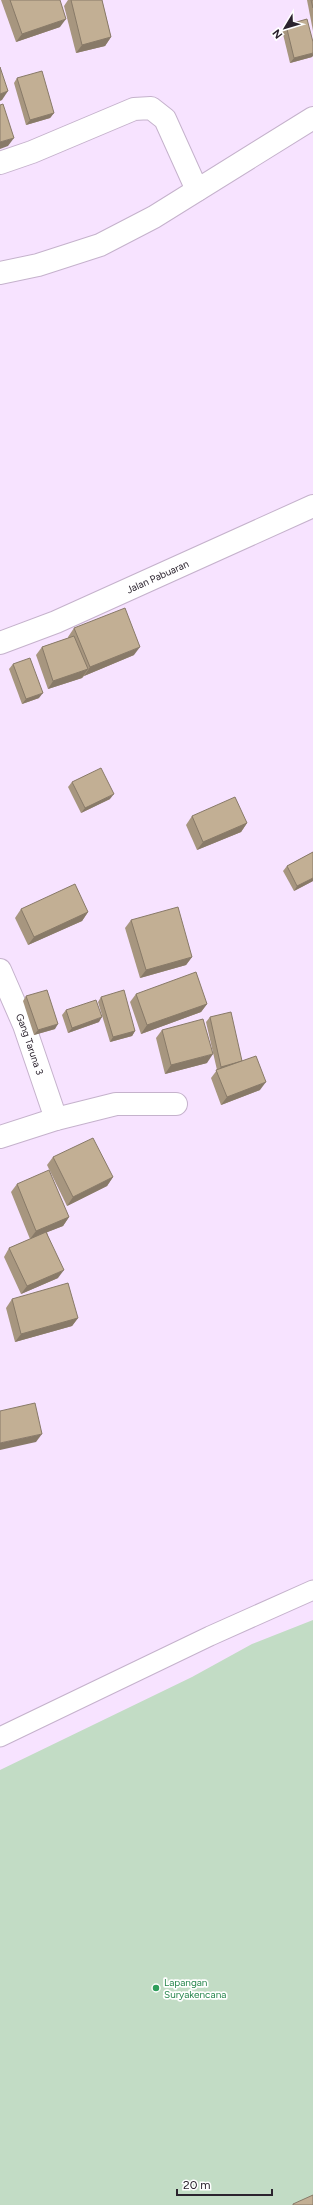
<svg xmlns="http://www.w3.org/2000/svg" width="313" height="2205" viewBox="0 0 313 2205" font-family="Figtree,sans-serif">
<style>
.green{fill:#c2dcc5}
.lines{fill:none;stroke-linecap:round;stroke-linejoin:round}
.service-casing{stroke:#c5b2cc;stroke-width:21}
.minor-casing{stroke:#c5b2cc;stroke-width:24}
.tertiary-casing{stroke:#c5b2cc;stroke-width:24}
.service{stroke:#fff;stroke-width:19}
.minor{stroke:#fff;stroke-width:22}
.tertiary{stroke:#fff;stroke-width:22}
.wall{fill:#a7967f}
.shaded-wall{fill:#887a68}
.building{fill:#c2af94;stroke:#887a68}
.leisure-dot{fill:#2e9e5b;stroke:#fff;stroke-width:1.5}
.labels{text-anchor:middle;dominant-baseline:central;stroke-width:3.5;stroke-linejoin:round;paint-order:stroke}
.street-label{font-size:10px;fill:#2b232e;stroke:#fff}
.leisure-label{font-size:10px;fill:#27864d;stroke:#fff;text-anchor:start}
</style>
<rect width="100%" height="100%" fill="#f7e3ff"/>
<polygon class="green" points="313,1620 313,2205 0,2205 0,1770 192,1677 252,1644"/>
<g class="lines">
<defs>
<polyline id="service" points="0,1737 210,1636 313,1590"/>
<g id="minor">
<polyline points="0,163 32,152 134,109 151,108 165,119 197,190"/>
<polyline points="0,273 38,265 100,245 154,217 313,118"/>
<path id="s1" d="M 0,970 L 24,1025 L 56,1119"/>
<polyline points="0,1137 56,1119 116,1104 176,1104"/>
</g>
<g id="tertiary">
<path id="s2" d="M 0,643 L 56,622 L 313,506"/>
</g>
</defs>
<use href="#service" class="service-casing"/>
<use href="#minor" class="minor-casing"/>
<use href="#tertiary" class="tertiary-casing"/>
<use href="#service" class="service"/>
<use href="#minor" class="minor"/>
<use href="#tertiary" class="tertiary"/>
</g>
<g class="wall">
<polygon points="1,0 60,0 60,27 16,42"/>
<polygon points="68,0 102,0 111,37 105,46 76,53 64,6"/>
<polygon points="307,0 313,0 313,31"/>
<polygon points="286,25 312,57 290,63 282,30"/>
<polygon points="17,78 54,113 50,118 26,125 14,83"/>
<polygon points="74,628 134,655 84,676 82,678 48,689 36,655 42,647 68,638 68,637"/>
<polygon points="13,664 39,698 22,704 9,669"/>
<polygon points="72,782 110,799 81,813 68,787"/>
<polygon points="192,816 247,823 241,832 197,850 186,825"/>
<polygon points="313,852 313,881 294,891 283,871 287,866"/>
<polygon points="21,909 88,912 82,921 28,945 15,918"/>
<polygon points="131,920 192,957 186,965 140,978 125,928"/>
<polygon points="136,994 207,1004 201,1012 141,1034 130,1002"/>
<polygon points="26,996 55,1029 34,1035 23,1001"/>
<polygon points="101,997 135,1031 132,1036 110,1042 98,1002"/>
<polygon points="66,1010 99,1022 68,1033 62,1015"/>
<polygon points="210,1017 242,1061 260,1090 221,1105 211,1078 217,1070 206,1022"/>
<polygon points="162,1030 207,1063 165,1074 156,1038"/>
<polygon points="53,1157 113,1177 107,1186 67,1206 47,1165"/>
<polygon points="17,1184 69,1217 63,1226 47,1232 58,1278 21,1294 4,1257 9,1248 30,1239 11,1192"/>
<polygon points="12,1299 78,1318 72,1326 15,1342 6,1308"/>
</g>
<g class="shaded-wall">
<polygon points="66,19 60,27 16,42 22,34"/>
<polygon points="111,37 105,46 76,53 82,45"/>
<polygon points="313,53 313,56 312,57 290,63 294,58"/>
<polygon points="8,91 2,100 0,101 0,94"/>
<polygon points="54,113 50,118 26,125 30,120"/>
<polygon points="14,138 8,146 0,149 0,142"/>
<polygon points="140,647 134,655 84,676 90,667"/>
<polygon points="88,669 82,678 48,689 53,681"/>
<polygon points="43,693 39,698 22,704 26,699"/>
<polygon points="114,794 110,799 81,813 85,808"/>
<polygon points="247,823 241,832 197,850 203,842"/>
<polygon points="313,878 313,881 294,891 297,886"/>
<polygon points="88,912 82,921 28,945 34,937"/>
<polygon points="192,957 186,965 140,978 146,970"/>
<polygon points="207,1004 201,1012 141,1034 147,1025"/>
<polygon points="102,1017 99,1022 68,1033 72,1028"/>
<polygon points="58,1024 55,1029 34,1035 38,1030"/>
<polygon points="135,1031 132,1036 110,1042 113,1037"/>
<polygon points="213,1054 207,1063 165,1074 171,1065"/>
<polygon points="242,1062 217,1072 221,1067"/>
<polygon points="266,1082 260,1090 221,1105 227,1097"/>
<polygon points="113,1177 107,1186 67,1206 73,1197"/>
<polygon points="69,1217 63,1226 30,1239 36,1231"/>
<polygon points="64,1270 58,1278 21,1294 27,1286"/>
<polygon points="78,1318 72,1326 15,1342 21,1334"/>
<polygon points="42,1434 36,1442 0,1450 0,1443"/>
</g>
<g class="building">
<polygon points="10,0 60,0 66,19 22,34"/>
<polygon points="71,0 102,0 111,37 82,45"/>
<polygon points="311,0 313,0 313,8"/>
<polygon points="307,19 313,42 313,53 294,58 286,25"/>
<polygon points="0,67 8,91 0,94"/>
<polygon points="42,71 54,113 30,120 17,78"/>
<polygon points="3,104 14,138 0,142 0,105"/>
<polygon points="125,608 140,647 90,667 74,628"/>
<polygon points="74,636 88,669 53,681 42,647"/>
<polygon points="30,658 43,693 26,699 13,664"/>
<polygon points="101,768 114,794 85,808 72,782"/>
<polygon points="235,797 247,823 203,842 192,816"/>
<polygon points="313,852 313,878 297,886 287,866"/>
<polygon points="75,884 88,912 34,937 21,909"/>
<polygon points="178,907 192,957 146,970 131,920"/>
<polygon points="196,972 207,1004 147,1025 136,994"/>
<polygon points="47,990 58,1024 38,1030 26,996"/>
<polygon points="124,990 135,1031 113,1037 101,997"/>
<polygon points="96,1000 102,1017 72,1028 66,1010"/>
<polygon points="231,1012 242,1061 221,1067 210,1017"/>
<polygon points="203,1019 213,1054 171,1065 162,1030"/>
<polygon points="256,1056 266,1082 227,1097 216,1070"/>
<polygon points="93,1138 113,1177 73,1197 53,1157"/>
<polygon points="49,1170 69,1217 36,1231 17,1184"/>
<polygon points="46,1232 64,1270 27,1286 9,1248"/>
<polygon points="68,1283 78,1318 21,1334 12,1299"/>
<polygon points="35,1403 42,1434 0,1443 0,1411"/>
<polygon points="313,2195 313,2205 293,2205 293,2204"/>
</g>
<circle class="leisure-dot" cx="156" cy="1988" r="4"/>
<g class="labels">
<g class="street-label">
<text stroke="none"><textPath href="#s2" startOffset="171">Jalan Pabuaran</textPath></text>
<text stroke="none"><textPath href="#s1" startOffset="80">Gang Taruna 3</textPath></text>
</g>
<g class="leisure-label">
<text x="164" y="1982">Lapangan<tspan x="164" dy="12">Suryakencana</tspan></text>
</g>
</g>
<g transform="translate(285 28) rotate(232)" stroke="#ffffff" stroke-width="3" paint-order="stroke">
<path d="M0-3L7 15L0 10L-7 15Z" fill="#2b232e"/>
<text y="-6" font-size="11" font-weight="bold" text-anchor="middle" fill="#2b232e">N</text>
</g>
<path d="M177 2189v6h95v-6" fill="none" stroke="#2b232e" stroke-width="2"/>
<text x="183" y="2189" font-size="12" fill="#2b232e" stroke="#ffffff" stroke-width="3" paint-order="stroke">20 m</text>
</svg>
